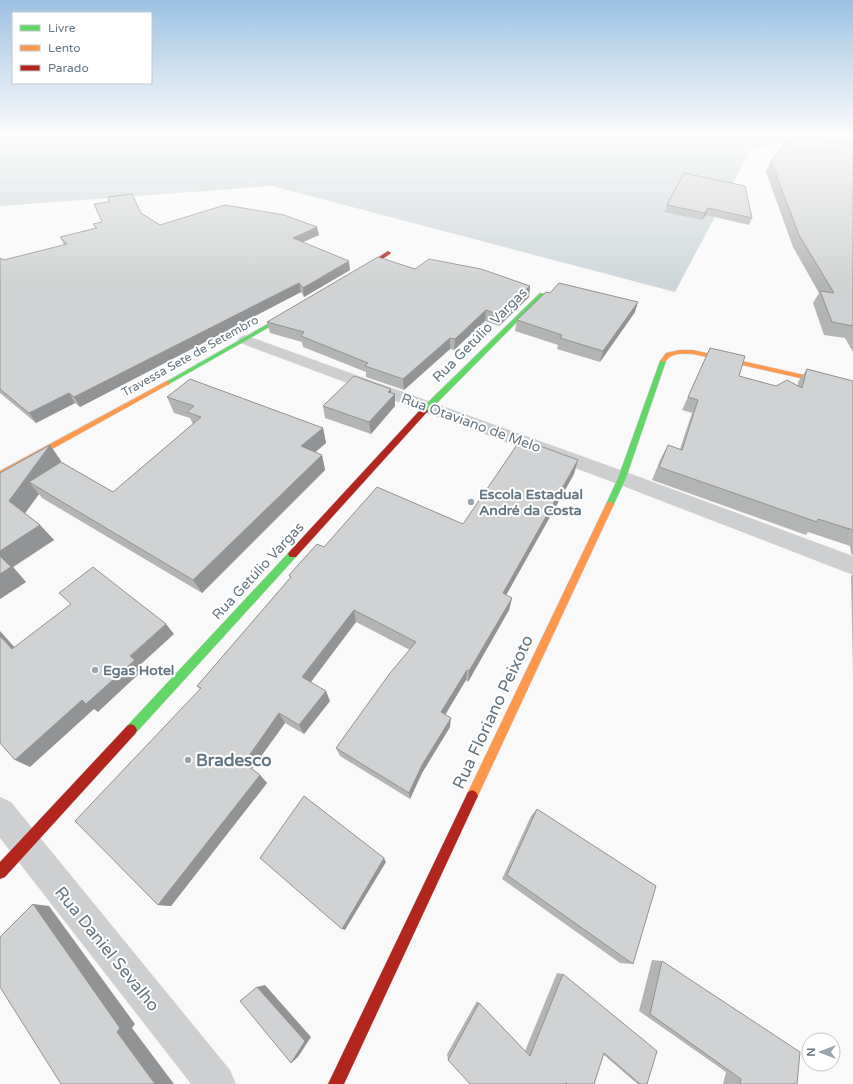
<svg xmlns="http://www.w3.org/2000/svg" width="853" height="1084" viewBox="0 0 853 1084" font-family="'Varela Round',sans-serif">
<style>
.water{fill:#ced6d9}
.lines{fill:none;stroke-linecap:round;stroke-linejoin:round}
.fast-casing{stroke:#d5d6d7;stroke-width:1}
.slow-casing{stroke:#d5d6d7;stroke-width:1}
.jam-casing{stroke:#d5d6d7;stroke-width:1}
.street{fill:#cecfd0;fill-rule:evenodd}
.fast{fill:#63d668;fill-rule:evenodd}
.slow{fill:#ff974d;fill-rule:evenodd}
.jam{fill:#b3261e;fill-rule:evenodd}
.wall{fill:#b3b5b5}
.shaded-wall{fill:#929394}
.building{fill:#d0d2d3;stroke:#929394}
.poi-dot{fill:#99a4ac;stroke:#fff;stroke-width:1.5}
.labels{text-anchor:middle;dominant-baseline:central;stroke-width:4;stroke-linejoin:round;paint-order:stroke}
.far-street-label{font-size:12px;fill:#657683;stroke:#fff}
.street-label{font-size:14px;fill:#657683;stroke:#fff}
.poi-label{font-size:14px;font-weight:bold;fill:#657683;stroke:#fff;text-anchor:start}
.near-street-label{font-size:17px;fill:#657683;stroke:#fff}
.near-poi-label{font-size:17px;font-weight:bold;fill:#657683;stroke:#fff;text-anchor:start}
</style>
<rect width="100%" height="100%" fill="#f9f9f9"/>
<polygon class="water" points="0,134 853,134 853,145 784,143 751,149 675,292 272,186 0,206"/>
<g class="lines">
<defs>
<g id="fast">
<polygon points="540,293 545,294 427,413 421,413 421,409"/>
<polygon points="294,309 297,311 296,312 169,384 167,385 164,383"/>
<polygon points="663,359 666,361 626,478 613,506 607,506 606,504 618,478 660,361"/>
<polygon points="293,550 296,551 298,554 296,557 135,734 131,736 127,734 125,730 127,726 290,551"/>
</g>
<g id="slow">
<path d="M 680,350 L 693,350 L 853,386 L 853,390 L 693,354 C 682,354 672,352 665,362 L 660,361 L 666,353 Z"/>
<polygon points="167,381 170,383 169,384 0,478 0,471"/>
<polygon points="610,501 614,504 476,800 472,802 468,800 466,796 468,792 606,504"/>
</g>
<g id="jam">
<polygon points="388,251 391,253 390,254 358,275 353,274"/>
<polygon points="421,409 424,409 428,411 296,557 290,557 288,554 290,551"/>
<polygon points="131,724 135,726 137,730 135,734 5,877 0,879 0,862 127,726"/>
<polygon points="472,790 476,792 478,796 476,800 344,1084 328,1084 468,792"/>
</g>
</defs>
<use href="#fast" class="fast-casing"/>
<use href="#slow" class="slow-casing"/>
<use href="#jam" class="jam-casing"/>
<g class="street">
<polygon points="245,335 629,473 853,556 853,575 615,483 240,343 237,340 240,337"/>
<polygon points="0,797 11,802 230,1070 236,1084 191,1084 0,838"/>
</g>
<use href="#fast" class="fast"/>
<use href="#slow" class="slow"/>
<use href="#jam" class="jam"/>
</g>
<g class="wall">
<polygon points="833,134 853,134 853,352 845,338 824,335 813,303 819,293 793,247 766,172 771,161 842,143"/>
<polygon points="684,173 752,218 749,225 706,215 702,220 664,212 667,205"/>
<polygon points="141,213 160,225 317,227 319,235 303,242 350,270 304,297 301,292 80,407 75,403 36,423 0,393 0,258 4,260 64,245 60,237 95,228 93,224"/>
<polygon points="415,269 530,286 529,297 499,326 485,321 454,350 450,349 404,390 366,377 366,372 303,347 302,342 270,333 267,322"/>
<polygon points="550,293 635,312 600,362 557,349 558,345 515,331 517,320"/>
<polygon points="710,348 739,376 776,386 798,385 798,382 807,369 853,381 853,555 851,554 850,546 808,532 806,535 652,480 661,458 668,445 680,449 692,413 682,410"/>
<polygon points="391,389 391,393 395,406 371,434 325,418 323,406"/>
<polygon points="167,397 323,428 326,443 315,452 322,455 325,470 202,593 42,498 39,494 25,513 40,525 54,540 13,567 26,582 0,599 0,473 50,445 61,461 61,462 113,492 193,424 190,418 174,413"/>
<polygon points="574,474 506,595 512,598 509,610 468,682 466,680 445,714 450,727 422,773 410,799 340,756 336,748 410,650 356,622 311,682 330,701 304,734 285,723 252,769 260,775 267,783 171,906 158,905 200,689 197,686 290,578 289,575 324,547 463,524"/>
<polygon points="853,574 853,674 851,576"/>
<polygon points="537,809 633,964 620,963 502,879 531,816"/>
<polygon points="652,960 662,961 797,1084 723,1084 726,1072 639,1011"/>
<polygon points="557,973 563,974 647,1084 638,1084 634,1081 604,1055 566,1083 448,1060 447,1054 477,1001 525,1051"/>
</g>
<g class="shaded-wall">
<polygon points="708,208 706,215 702,220 705,213"/>
<polygon points="317,227 319,235 294,246 293,238"/>
<polygon points="349,261 350,270 304,297 303,288"/>
<polygon points="299,283 301,292 80,407 74,397"/>
<polygon points="530,286 529,297 499,326 500,315"/>
<polygon points="638,302 635,312 600,362 603,351"/>
<polygon points="486,310 485,321 454,350 455,339"/>
<polygon points="450,338 450,349 404,390 403,379"/>
<polygon points="391,389 391,398 395,394 395,406 371,434 369,422 388,392"/>
<polygon points="69,393 75,403 36,423 29,413"/>
<polygon points="323,428 326,443 305,461 301,446"/>
<polygon points="50,445 61,461 41,490 29,482 39,494 23,516 9,501"/>
<polygon points="322,455 325,470 202,593 193,580"/>
<polygon points="578,460 574,474 500,606 503,593"/>
<polygon points="40,525 54,540 13,567 26,582 0,599 0,551"/>
<polygon points="512,598 509,610 468,682 469,671"/>
<polygon points="354,610 356,622 307,687 302,677"/>
<polygon points="166,624 174,634 140,665 144,669 98,712 94,709 30,767 15,760"/>
<polygon points="0,631 25,659 12,649 0,636"/>
<polygon points="467,670 466,680 441,722 441,712"/>
<polygon points="326,691 330,701 304,734 299,725"/>
<polygon points="279,713 285,723 251,770 244,763"/>
<polygon points="451,718 450,727 422,773 410,799 409,793 422,765"/>
<polygon points="260,775 267,783 171,906 158,905"/>
<polygon points="384,858 386,862 345,930 342,929"/>
<polygon points="33,904 49,906 135,1024 132,1028 174,1084 155,1084 117,1032"/>
<polygon points="265,985 311,1037 298,1057 291,1063 257,987"/>
</g>
<g class="building">
<polygon points="848,134 853,134 853,138"/>
<polygon points="791,135 853,145 853,326 832,322 820,291 834,293 799,235 771,161"/>
<polygon points="684,173 745,186 752,218 708,208 705,213 667,205"/>
<polygon points="132,194 141,213 160,225 225,205 284,215 317,227 293,238 349,261 303,288 299,283 74,397 69,393 29,413 0,389 0,258 4,260 67,244 60,237 97,228 93,224 102,222 94,204 109,202 108,197"/>
<polygon points="378,257 415,269 429,259 481,269 530,286 500,315 486,310 455,339 450,338 403,379 365,366 368,363 301,336 304,332 267,322"/>
<polygon points="559,283 638,302 603,351 560,338 562,335 517,320 546,292 550,293"/>
<polygon points="710,348 745,356 739,376 776,386 787,380 802,388 807,369 853,381 853,530 818,519 817,522 659,467 668,445 682,450 698,400 688,397"/>
<polygon points="354,376 391,389 388,392 395,394 369,422 323,406"/>
<polygon points="190,379 323,428 301,446 322,455 193,580 29,482 61,462 113,492 201,417 187,412 194,406 167,397"/>
<polygon points="521,439 578,460 503,593 512,598 469,671 467,670 441,712 451,718 422,765 409,793 336,748 390,673 416,642 354,610 302,677 326,691 299,725 279,713 244,763 260,775 158,905 75,821 201,688 197,686 291,577 289,575 317,544 324,547 377,487 463,524"/>
<polygon points="50,445 9,501 40,525 0,551 0,473"/>
<polygon points="0,556 11,567 0,574"/>
<polygon points="93,567 166,624 130,656 135,660 86,704 82,700 15,760 0,743 0,636 12,649 71,604 59,593"/>
<polygon points="304,796 384,858 342,929 260,858"/>
<polygon points="537,809 656,886 633,964 507,875"/>
<polygon points="33,904 120,1028 117,1032 155,1084 61,1084 0,987 0,937"/>
<polygon points="662,961 800,1052 797,1084 740,1084 741,1079 650,1014"/>
<polygon points="563,974 657,1051 647,1084 640,1084 604,1053 594,1084 567,1084 566,1083 565,1084 470,1084 448,1060 479,1003 530,1056"/>
<polygon points="257,987 305,1041 291,1063 240,1001"/>
</g>
<linearGradient id="sky" x2="0" y2="1"><stop stop-color="#9dc2e2"/><stop offset="0.47" stop-color="#fcfcfc"/><stop offset="1" stop-color="#fcfcfc" stop-opacity="0"/></linearGradient>
<rect width="853" height="286" fill="url(#sky)"/>
<g class="poi-dot">
<circle cx="471" cy="502" r="4"/>
<circle cx="95" cy="670" r="4"/>
<circle cx="188" cy="760" r="4"/>
</g>
<g class="labels">
<g class="far-street-label">
<text transform="translate(190 356) rotate(-29)">Travessa Sete de Setembro</text>
</g>
<g class="street-label">
<text transform="translate(480 335) rotate(-45)">Rua Getúlio Vargas</text>
<text transform="translate(471 423) rotate(20)">Rua Otaviano de Melo</text>
<text transform="translate(258 571) rotate(-47)">Rua Getúlio Vargas</text>
</g>
<g class="poi-label">
<text x="479" y="494">Escola Estadual<tspan x="479" dy="16">André da Costa</tspan></text>
<text x="103" y="670">Egas Hotel</text>
</g>
<g class="near-street-label">
<text transform="translate(493 712) rotate(-65)">Rua Floriano Peixoto</text>
<text transform="translate(107 949) rotate(51)">Rua Daniel Sevalho</text>
</g>
<g class="near-poi-label">
<text x="196" y="760">Bradesco</text>
</g>
</g>
<rect x="12" y="12" width="140" height="72" fill="#ffffff" stroke="#c1c8cd"/>
<rect x="20" y="25" width="20" height="6" fill="#63d668" stroke="#c1c8cd"/>
<text x="48" y="32" font-size="12" fill="#657683">Livre</text>
<rect x="20" y="45" width="20" height="6" fill="#ff974d" stroke="#c1c8cd"/>
<text x="48" y="52" font-size="12" fill="#657683">Lento</text>
<rect x="20" y="65" width="20" height="6" fill="#b3261e" stroke="#c1c8cd"/>
<text x="48" y="72" font-size="12" fill="#657683">Parado</text>
<g transform="translate(821 1052) rotate(270)"><circle r="19" fill="#ffffff" stroke="#c1c8cd"/>
<path d="M0-3L7 15L0 10L-7 15Z" fill="#99a4ac"/>
<text y="-6" font-size="11" font-weight="bold" text-anchor="middle" fill="#657683">N</text>
</g>
</svg>
